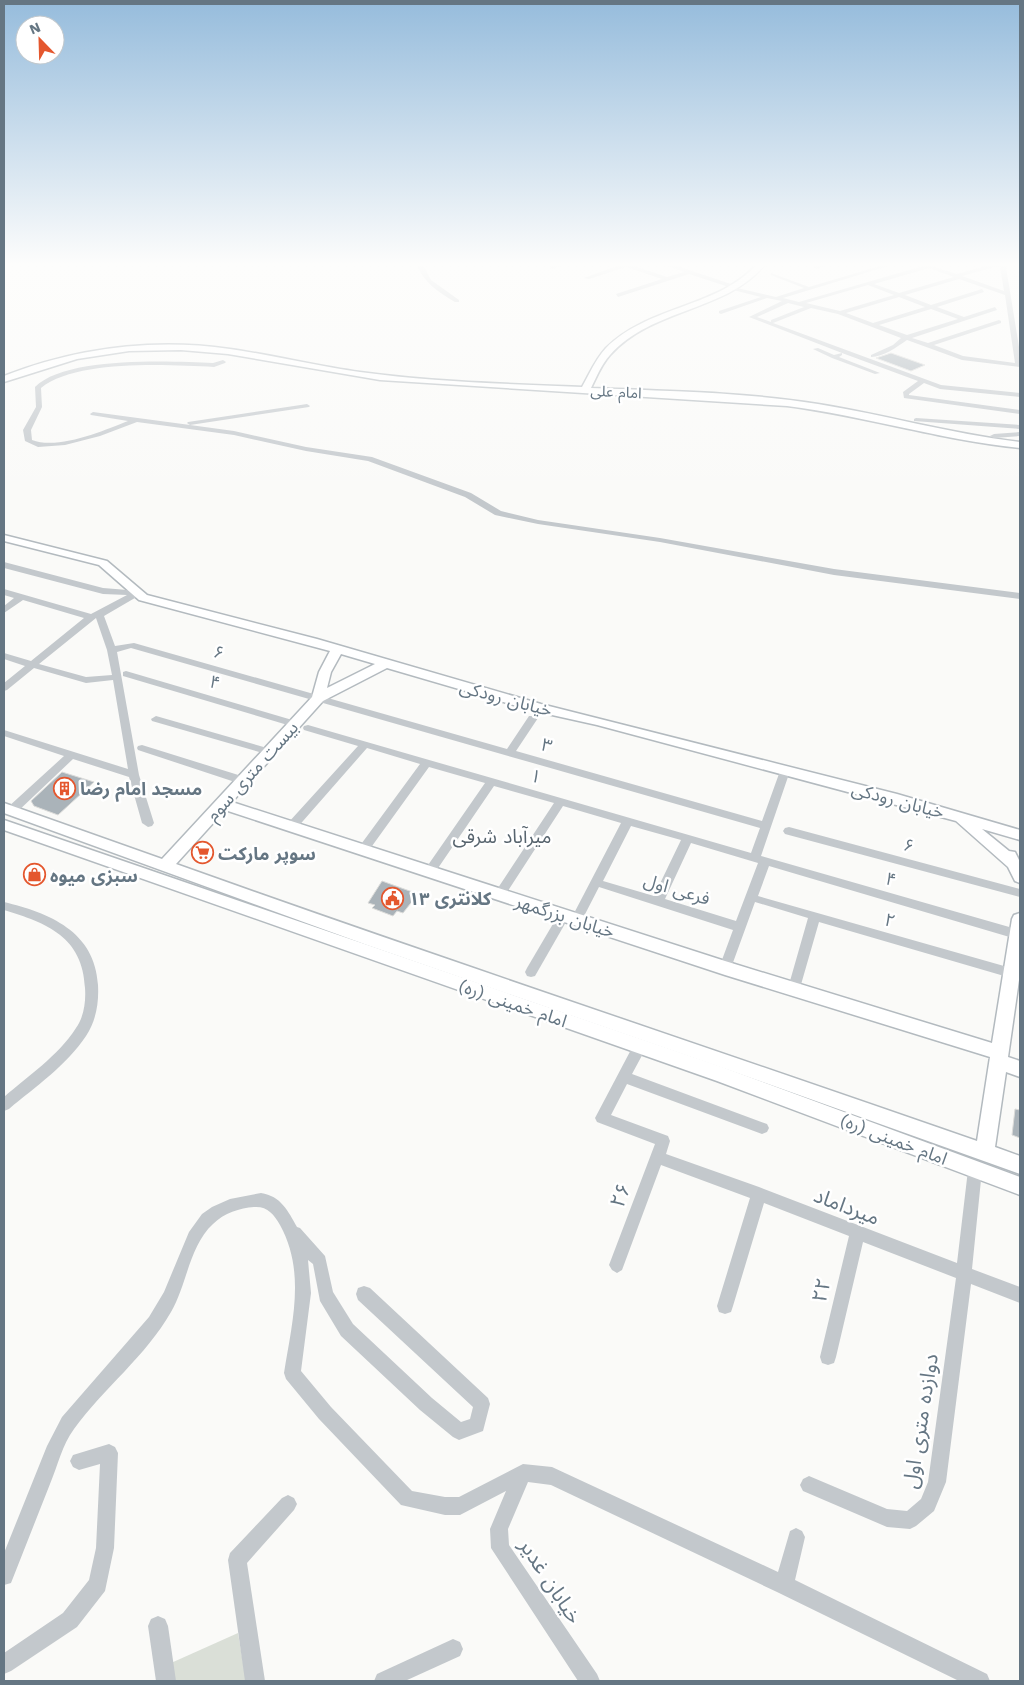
<svg xmlns="http://www.w3.org/2000/svg" width="1024" height="1685" viewBox="0 0 1024 1685" font-family="'Work Sans','Noto Sans Arabic',sans-serif">
<style>
.green{fill:#dadfd7}
.building{fill:#aab3b9;stroke:#dcdcda}
.lines{fill:none;stroke-linecap:round;stroke-linejoin:round}
.secondary-casing{stroke:#b3babf;stroke-width:3}
.minor{fill:#c3c8cc;fill-rule:evenodd}
.secondary{fill:#fff;fill-rule:evenodd}
.labels{text-anchor:middle;dominant-baseline:central;stroke-width:5;stroke-linejoin:round;paint-order:stroke}
.far-street-label{font-size:15px;fill:#657683;stroke:#fff}
.street-label{font-size:18px;fill:#657683;stroke:#fff}
.poi-label{font-size:18px;font-weight:bold;fill:#657683;stroke:#fff;text-anchor:start}
.neighbourhood-label{font-size:19px;fill:#57646e;stroke:#fff}
.near-street-label{font-size:21px;fill:#657683;stroke:#fff}
</style>
<rect width="100%" height="100%" fill="#fafaf8"/>
<polygon class="green" points="238,1633 246,1681 174,1681 171,1663"/>
<g class="building">
<polygon points="891,353 925,365 911,371 876,358"/>
<polygon points="62,772 94,782 58,815 34,806 31,801"/>
<polygon points="382,881 418,894 403,913 397,911 393,916 372,908 375,905 368,903"/>
<polygon points="1015,1109 1020,1110 1020,1138 1012,1135"/>
</g>
<g class="lines">
<defs>
<g id="secondary">
<path d="M 758,263 L 766,263 C 728,312 653,307 610,355 C 601,365 597,376 591,388 C 666,391 743,392 818,404 C 886,415 952,434 1020,442 L 1020,448 C 941,440 865,416 787,406 L 380,380 L 228,354 L 181,350 L 129,351 L 77,359 L 4,382 L 4,376 C 76,348 153,338 230,349 C 273,355 316,366 360,372 C 433,382 508,384 582,387 C 590,373 595,360 606,348 C 649,305 719,308 758,263 Z"/>
<path d="M 4,535 L 107,561 L 147,595 L 317,639 L 541,704 L 897,794 L 1020,830 L 1020,840 L 982,829 L 1009,851 L 1015,852 L 1020,862 L 1020,883 L 1015,881 L 1008,867 L 956,821 L 597,725 L 534,711 L 387,668 L 323,701 L 232,802 L 725,961 L 992,1043 L 1012,919 L 1014,915 L 1020,913 L 1020,973 L 1008,1057 L 1020,1061 L 1020,1077 L 1006,1072 L 995,1147 L 1020,1156 L 1020,1174 L 726,1069 L 367,945 L 4,813 L 4,803 L 162,859 L 312,697 L 319,672 L 330,651 L 139,600 L 99,565 L 4,541 ZM 341,654 L 375,664 L 327,688 L 331,672 ZM 225,810 L 725,975 L 990,1057 L 977,1141 C 710,1048 442,959 176,864 Z"/>
<polygon points="4,820 722,1067 1020,1177 1020,1195 717,1081 4,830"/>
</g>
</defs>
<use href="#secondary" class="secondary-casing"/>
<g class="minor">
<polygon points="300,263 340,263 298,266"/>
<path d="M 416,263 L 422,263 L 431,280 L 459,300 L 459,302 L 455,302 C 438,292 423,282 416,263 Z"/>
<polygon points="560,263 568,263 552,269 549,267"/>
<path d="M 616,263 L 628,264 L 667,277 L 684,272 L 660,263 L 668,263 L 737,286 L 737,288 L 776,297 L 804,288 L 771,275 L 771,273 L 809,287 L 890,263 L 898,263 L 783,298 L 799,302 L 923,266 L 921,263 L 957,274 L 996,263 L 1002,263 L 1006,267 L 1020,353 L 1020,367 L 962,360 L 907,340 C 897,347 883,357 871,357 L 871,355 L 893,345 L 901,338 L 838,314 L 811,308 L 773,323 L 941,385 L 1020,393 L 1020,397 L 940,389 L 924,383 L 909,394 L 909,395 L 1020,410 L 1020,414 L 904,398 L 903,392 L 918,381 L 842,353 L 842,355 L 839,357 L 880,373 L 875,374 L 832,358 L 813,349 L 818,348 L 834,355 L 842,353 L 749,317 L 782,301 L 767,298 L 721,314 L 719,313 L 719,311 L 761,297 L 729,289 L 729,287 L 689,274 L 618,297 L 616,294 L 662,279 L 626,267 L 589,279 L 584,278 L 620,265 ZM 999,266 L 1000,267 L 1004,291 L 962,276 ZM 929,268 L 954,277 L 899,293 L 874,284 ZM 959,279 L 1005,295 L 1015,363 L 963,356 L 934,345 L 1001,323 L 1001,321 L 999,320 L 928,343 L 912,338 L 997,310 L 995,307 L 964,317 L 937,307 L 984,292 L 982,289 L 931,305 L 905,295 ZM 868,285 L 894,295 L 840,311 L 806,303 ZM 899,297 L 925,307 L 873,323 L 846,313 ZM 788,303 L 804,307 L 771,320 L 771,322 L 757,317 ZM 931,309 L 958,319 L 907,335 L 879,325 Z"/>
<polygon points="827,263 836,263 816,269 813,267"/>
<path d="M 223,360 L 226,362 L 225,363 L 214,367 C 169,365 77,359 41,388 L 42,407 L 31,430 L 32,440 C 58,450 103,431 128,421 L 91,415 L 90,414 L 93,412 L 190,425 L 187,423 L 188,422 L 307,404 L 310,406 L 309,407 L 190,425 L 234,431 L 306,447 L 372,457 L 471,493 L 501,511 L 538,520 L 660,538 L 834,569 L 1020,593 L 1020,599 L 834,575 L 660,542 L 538,524 L 495,515 L 465,497 L 368,461 L 306,451 L 234,435 L 137,422 L 100,436 L 65,445 L 38,447 L 25,441 L 23,430 L 36,407 L 35,387 C 65,356 171,361 213,363 Z"/>
<polygon points="916,418 1020,425 1020,429 914,421 914,419"/>
<polygon points="1020,432 1020,436 994,438 990,436 994,434"/>
<path d="M 4,562 L 103,588 L 140,591 L 140,595 L 104,616 L 115,646 L 134,643 L 507,749 L 529,716 L 537,716 L 538,718 L 516,751 L 762,821 L 780,771 L 785,768 L 789,769 L 790,771 L 761,856 L 1020,930 L 1020,940 L 769,866 L 758,896 L 1011,968 L 1015,969 L 1017,973 L 1015,977 L 1011,978 L 819,922 L 800,988 L 799,992 L 794,993 L 789,992 L 788,988 L 808,918 L 755,902 L 731,968 L 729,971 L 725,973 L 721,971 L 719,968 L 733,930 L 599,887 L 581,922 L 573,922 L 571,919 L 621,823 L 563,806 L 504,897 L 496,897 L 494,894 L 496,891 L 554,803 L 494,786 L 434,874 L 426,874 L 424,871 L 426,868 L 485,783 L 429,767 L 367,853 L 359,853 L 357,850 L 359,847 L 420,764 L 367,748 L 296,829 L 288,829 L 286,826 L 288,823 L 358,746 L 304,730 L 303,728 L 304,726 L 308,725 L 751,853 L 760,828 L 131,648 L 117,652 L 139,775 L 154,823 L 152,826 L 148,827 L 142,823 L 129,777 L 73,759 L 15,814 L 7,814 L 6,811 L 7,808 L 64,756 L 4,736 L 4,730 L 128,769 L 113,680 L 86,683 L 34,668 L 7,690 L 4,691 L 4,683 L 25,666 L 4,659 L 4,653 L 31,661 L 84,618 L 23,600 L 4,613 L 4,606 L 14,598 L 4,595 L 4,589 L 91,614 L 127,595 L 103,594 L 4,568 ZM 96,618 L 107,650 L 112,675 L 86,677 L 39,664 ZM 631,826 L 681,840 L 654,896 L 603,881 ZM 691,843 L 758,863 L 736,921 L 665,899 Z"/>
<polygon points="126,671 299,722 300,724 295,727 291,726 123,676 123,672"/>
<polygon points="156,716 274,750 275,752 270,755 152,721 151,719"/>
<polygon points="142,745 248,778 249,781 244,785 138,750 137,748 138,746"/>
<polygon points="789,827 1020,889 1020,897 785,834 783,831 785,828"/>
<path d="M 4,902 C 49,913 95,931 98,985 C 99,1003 96,1021 86,1036 C 67,1065 35,1087 9,1109 L 4,1111 L 4,1097 C 28,1076 58,1056 76,1028 C 84,1017 86,1001 85,988 C 83,937 47,923 4,910 Z"/>
<polygon points="564,910 568,912 570,915 535,976 531,977 527,976 525,972 527,968 560,912"/>
<polygon points="639,1042 644,1044 646,1048 632,1074 767,1124 769,1128 767,1132 762,1134 627,1084 611,1115 668,1136 670,1141 666,1154 759,1187 957,1263 968,1170 970,1165 975,1163 980,1165 982,1170 972,1269 1020,1287 1020,1303 971,1284 946,1482 934,1511 916,1526 910,1529 887,1527 803,1491 800,1485 803,1479 809,1476 887,1509 907,1511 921,1499 928,1482 956,1278 863,1242 836,1357 834,1363 828,1365 822,1363 820,1357 849,1236 764,1203 733,1306 731,1312 725,1314 719,1312 717,1306 750,1198 661,1165 622,1270 617,1273 612,1270 609,1265 655,1144 597,1122 595,1118 634,1044"/>
<path d="M 261,1193 C 281,1196 288,1211 297,1227 L 300,1228 L 325,1256 L 333,1292 L 353,1324 L 432,1398 L 461,1422 L 470,1419 L 473,1407 L 358,1300 L 356,1294 L 358,1288 L 364,1286 L 370,1288 L 488,1398 L 490,1404 L 483,1431 L 459,1440 L 453,1437 L 420,1410 L 341,1336 L 320,1301 L 313,1264 L 308,1260 L 311,1293 L 301,1371 L 331,1407 L 412,1491 L 445,1497 L 459,1497 L 523,1464 L 552,1467 L 778,1572 L 790,1531 L 796,1528 L 802,1531 L 805,1537 L 795,1580 L 987,1674 L 990,1681 L 959,1681 L 777,1592 L 551,1485 L 528,1482 L 508,1529 L 509,1545 L 597,1674 L 600,1681 L 578,1681 L 491,1548 L 490,1529 L 506,1491 L 460,1515 L 445,1515 L 401,1505 L 319,1419 L 286,1379 L 284,1373 C 292,1323 306,1272 280,1225 C 274,1214 267,1206 254,1207 C 240,1208 224,1213 213,1224 C 189,1246 187,1285 171,1312 C 146,1356 104,1388 74,1429 C 62,1445 58,1465 50,1484 C 37,1517 24,1550 11,1583 L 4,1585 L 4,1553 L 47,1446 L 62,1417 L 149,1317 L 164,1292 L 189,1232 L 202,1214 L 212,1207 L 230,1199 Z"/>
<polygon points="109,1444 115,1447 118,1453 114,1548 105,1591 77,1627 11,1671 4,1674 4,1653 63,1613 89,1580 96,1548 100,1464 79,1470 73,1467 70,1461 73,1455"/>
<polygon points="288,1495 294,1498 297,1504 294,1510 247,1563 265,1681 245,1681 228,1560 230,1553 282,1498"/>
<polygon points="158,1616 165,1619 168,1626 176,1681 156,1681 148,1626 151,1619"/>
<polygon points="453,1639 460,1642 463,1649 460,1656 405,1681 374,1681 377,1674"/>
</g>
<use href="#secondary" class="secondary"/>
</g>
<linearGradient id="sky" x2="0" y2="1"><stop stop-color="#96bcdc"/><stop offset="0.53" stop-color="#fdfdfc"/><stop offset="1" stop-color="#fdfdfc" stop-opacity="0"/></linearGradient>
<rect width="1024" height="499" fill="url(#sky)"/>
<defs>
<symbol id="building-ring" viewBox="-11 -11 22 22"><circle r="9.5" fill="#fff" stroke="#e4572e" stroke-width="1.5"/><path d="M-4-6H4V6H1V3H-1V6H-4ZM-2.5-4.3h1.7v1.8h-1.7ZM.8-4.3h1.7v1.8H.8ZM-2.5-1h1.7V.8h-1.7ZM.8-1h1.7V.8H.8Z" fill="#e4572e"/></symbol>
<symbol id="supermarket-ring" viewBox="-11 -11 22 22"><circle r="9.5" fill="#fff" stroke="#e4572e" stroke-width="1.5"/><path d="M-6-5.5h2.5l.6 2H6L4.5 2H-2.5L-4.4-4H-6ZM-1.5 3.2a1.3 1.3 0 1 0 .1 0ZM3 3.2a1.3 1.3 0 1 0 .1 0Z" fill="#e4572e"/></symbol>
<symbol id="shop-ring" viewBox="-11 -11 22 22"><circle r="9.5" fill="#fff" stroke="#e4572e" stroke-width="1.5"/><path d="M-5-2.5h2.3a2.7 3.5 0 0 1 5.4 0H5L5.5 6h-11ZM-1.5-2.5h3a1.5 2.3 0 0 0-3 0Z" fill="#e4572e"/></symbol>
<symbol id="civic-ring" viewBox="-11 -11 22 22"><circle r="9.5" fill="#fff" stroke="#e4572e" stroke-width="1.5"/><path d="M-.6-6.5H3V-4.5H.6V-3L4-1V1h2V6H-6V1h2V-1L-.6-3ZM-1.2 2.5V6h2.4V2.5Z" fill="#e4572e"/></symbol>
</defs>
<g fill-rule="evenodd">
<use href="#building-ring" x="52" y="776" width="25" height="25"/>
<use href="#supermarket-ring" x="190" y="840" width="25" height="25"/>
<use href="#shop-ring" x="22" y="862" width="25" height="25"/>
<use href="#civic-ring" x="380" y="886" width="25" height="25"/>
</g>
<g class="labels">
<g class="far-street-label">
<text transform="translate(616 392) rotate(3)">امام علی</text>
</g>
<g class="street-label">
<text transform="translate(219 652) rotate(16)">۶</text>
<text transform="translate(215 682) rotate(16)">۴</text>
<text transform="translate(506 698) rotate(15)">خیابان رودکی</text>
<text transform="translate(547 745) rotate(16)">۳</text>
<text transform="translate(252 771) rotate(-48)">بیست متری سوم</text>
<text transform="translate(536 776) rotate(16)">۱</text>
<text transform="translate(898 800) rotate(15)">خیابان رودکی</text>
<text transform="translate(909 845) rotate(15)">۶</text>
<text transform="translate(891 879) rotate(16)">۴</text>
<text transform="translate(677 889) rotate(17)">فرعی اول</text>
<text transform="translate(565 916) rotate(18)">خیابان بزرگمهر</text>
<text transform="translate(890 920) rotate(16)">۲</text>
<text transform="translate(513 1003) rotate(19)">امام خمینی (ره)</text>
<text transform="translate(894 1139) rotate(21)">امام خمینی (ره)</text>
</g>
<g class="poi-label">
<text x="80" y="788">مسجد امام رضا</text>
<text x="218" y="853">سوپر مارکت</text>
<text x="50" y="875">سبزی میوه</text>
<text x="409" y="898">کلانتری ۱۳</text>
</g>
<g class="neighbourhood-label">
<text x="502" y="836">میرآباد شرقی</text>
</g>
<g class="near-street-label">
<text transform="translate(620 1195) rotate(-69)">۲۶</text>
<text transform="translate(847 1206) rotate(21)">میرداماد</text>
<text transform="translate(821 1290) rotate(-77)">۲۲</text>
<text transform="translate(920 1421) rotate(-81)">دوازده متری اول</text>
<text transform="translate(551 1581) rotate(57)">خیابان غدیر</text>
</g>
</g>
<rect width="1024" height="1685" fill="none" stroke="#657683" stroke-width="10"/>
<g transform="translate(40 40) rotate(337)"><circle r="24" fill="#ffffff" stroke="#c1c8cd"/>
<path d="M0-4L9 19L0 12L-9 19Z" fill="#e4572e"/>
<text y="-8" font-size="14" font-weight="bold" text-anchor="middle" fill="#657683">N</text>
</g>
</svg>
